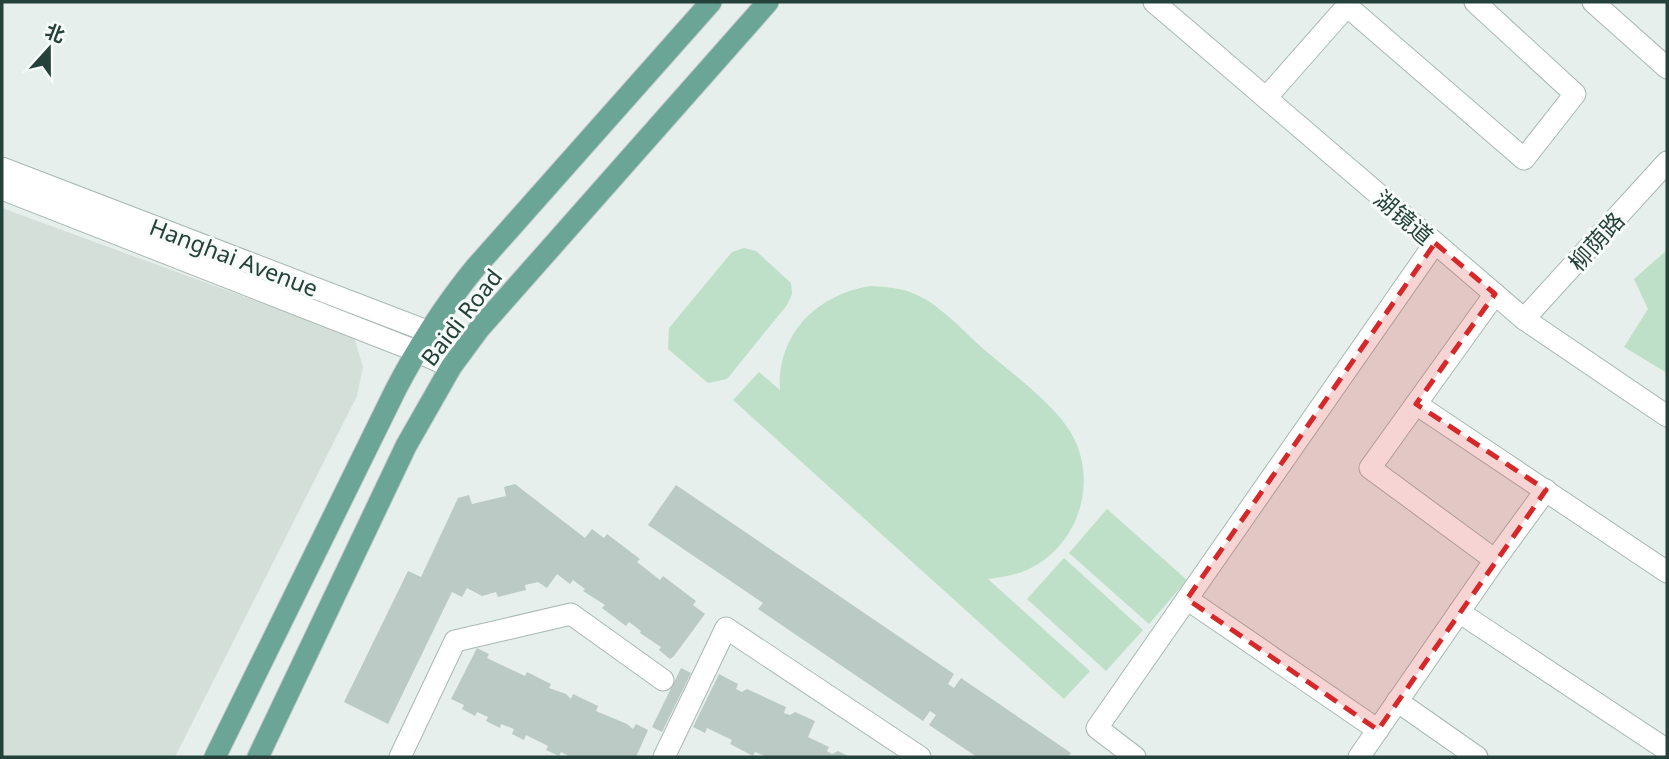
<svg xmlns="http://www.w3.org/2000/svg" width="1669" height="759" viewBox="0 0 1669 759" font-family="'Noto Sans','Noto Sans SC',sans-serif">
<style>
.built{fill:#d4dfda}
.green{fill:#bfe0c8}
.building{fill:#bbcac4}
.lines{fill:none;stroke-linecap:round;stroke-linejoin:round}
.minor-casing{stroke:#a8b8b2;stroke-width:23}
.major-casing{stroke:#c2cac8;stroke-width:23}
.minor{stroke:#fff;stroke-width:21}
.major{stroke:#6aa596;stroke-width:21}
.marked{fill:#d62828;fill-opacity:0.2;stroke:#d62828;stroke-width:5;stroke-dasharray:14 9;stroke-linejoin:round}
.labels{text-anchor:middle;dominant-baseline:central;stroke-width:6;stroke-linejoin:round;paint-order:stroke}
.street-label{font-size:23px;fill:#24423a;stroke:#f7fbf9}
</style>
<rect width="100%" height="100%" fill="#e6efeb"/>
<polygon class="built" points="2,208 354,337 363,367 357,396 175,757 2,757"/>
<g class="green">
<polygon points="744,248 756,251 791,283 792,294 787,305 727,379 708,383 668,349 669,328 732,252"/>
<polygon points="1667,250 1667,373 1624,347 1648,309 1634,279"/>
<path d="M 871,286 C 887,287 903,288 917,295 C 941,306 960,328 979,345 C 1007,370 1053,402 1071,433 C 1099,481 1079,545 1029,569 C 1016,575 1002,577 988,579 L 1090,671 L 1064,699 L 733,400 L 759,372 L 780,390 C 777,334 817,294 871,286 Z"/>
<polygon points="1107,509 1187,580 1149,624 1069,553"/>
<polygon points="1064,558 1143,630 1106,671 1027,599"/>
</g>
<g class="building">
<polygon points="515,484 585,538 592,529 604,538 607,534 640,559 637,562 660,580 663,576 696,601 693,605 705,614 674,656 670,659 659,650 661,647 640,633 641,631 629,622 626,626 602,608 605,605 583,591 585,589 573,580 570,584 557,574 547,588 538,582 525,585 526,590 498,597 496,592 482,596 467,588 462,597 452,592 388,724 344,702 408,571 421,577 458,498 469,495 472,504 506,496 504,487"/>
<polygon points="676,485 954,674 948,684 954,688 961,678 1071,753 1068,757 977,757 929,725 936,715 930,711 923,721 758,609 763,603 648,525"/>
<polygon points="477,648 489,654 487,658 525,676 527,672 551,684 549,688 566,694 571,699 573,694 598,706 596,711 627,724 633,729 636,724 648,730 636,757 571,757 561,752 559,756 546,750 548,746 526,735 524,740 512,734 514,729 501,724 500,728 486,721 488,717 477,712 475,716 462,709 464,705 451,699"/>
<polygon points="681,668 691,673 662,732 652,727"/>
<polygon points="719,674 738,684 736,689 742,692 747,689 786,707 784,713 790,715 795,712 815,721 808,737 829,747 827,751 832,754 838,751 850,757 767,757 755,752 753,756 730,744 732,740 707,728 705,733 693,727"/>
</g>
<g class="lines">
<defs>
<g id="minor">
<polyline points="1154,2 1524,319 1667,416"/>
<polyline points="1593,2 1667,68"/>
<polyline points="1266,98 1347,6 1524,159 1575,94 1475,2"/>
<polyline points="2,168 466,346"/>
<polyline points="2,189 416,351 451,367"/>
<polyline points="1524,319 1667,162"/>
<polyline points="1416,404 1667,572"/>
<polyline points="1495,560 1546,490"/>
<polyline points="1187,599 1378,730"/>
<polyline points="1459,612 1667,750"/>
<polyline points="1397,701 1477,757"/>
<polyline points="400,757 455,641 571,614 663,680"/>
<polyline points="664,757 726,628 920,757"/>
<polyline points="1135,757 1097,728 1435,243"/>
<polyline points="1359,757 1495,560 1370,468 1495,294"/>
</g>
<g id="major">
<path d="M 215,757 L 396,389 C 419,345 444,306 475,268 L 711,2"/>
<polyline points="258,757 406,446 451,367 479,329 768,2"/>
</g>
</defs>
<use href="#minor" class="minor-casing"/>
<use href="#major" class="major-casing"/>
<use href="#minor" class="minor"/>
<use href="#major" class="major"/>
</g>
<path class="marked" d="M 1435,243 L 1495,294 L 1416,404 L 1546,490 L 1378,730 L 1187,599 Z"/>
<g class="labels">
<g class="street-label">
<text transform="translate(1404 217) rotate(41)">湖镜道</text>
<text transform="translate(1596 241) rotate(-48)">柳荫路</text>
<text transform="translate(234 257) rotate(21)">Hanghai Avenue</text>
<text transform="translate(461 317) rotate(-52)">Baidi Road</text>
</g>
</g>
<rect width="1669" height="759" fill="none" stroke="#24423a" stroke-width="7"/>
<g transform="translate(49 49) rotate(21)" stroke="#f7fbf9" stroke-width="5" paint-order="stroke">
<path d="M0-5L12 26L0 18L-12 26Z" fill="#24423a"/>
<text y="-10" font-size="19" font-weight="bold" text-anchor="middle" fill="#24423a">北</text>
</g>
</svg>
